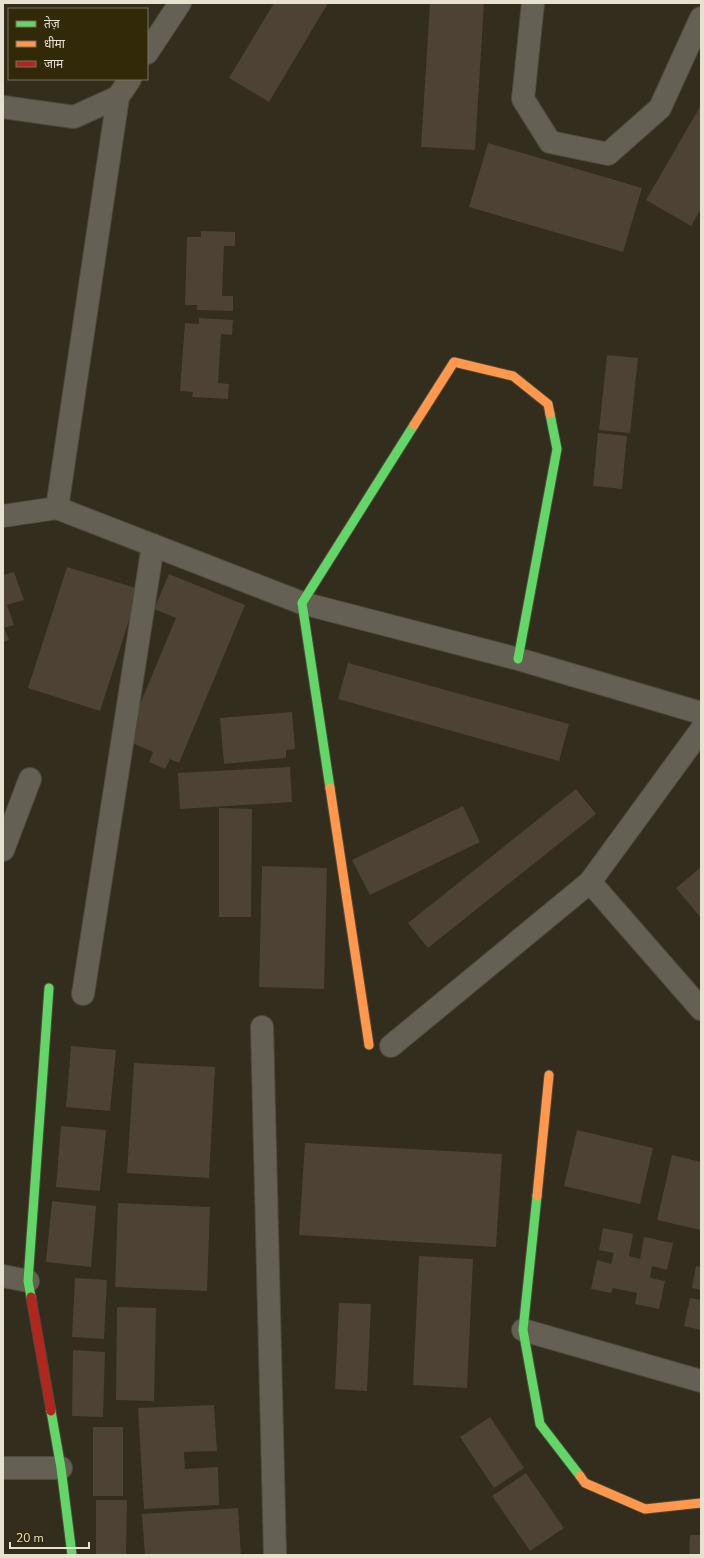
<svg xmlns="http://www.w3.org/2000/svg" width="704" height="1558" viewBox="0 0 704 1558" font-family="'Nunito Sans','Noto Sans Devanagari',sans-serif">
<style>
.building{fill:#4d4234}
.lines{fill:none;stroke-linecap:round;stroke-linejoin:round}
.street-casing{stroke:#4e4a3d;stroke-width:24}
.fast-casing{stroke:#4e4a3d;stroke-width:11}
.slow-casing{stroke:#4e4a3d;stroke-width:11}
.jam-casing{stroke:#4e4a3d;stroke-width:11}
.street{stroke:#646154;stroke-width:22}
.fast{stroke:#63d668;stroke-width:9}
.slow{stroke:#ff974d;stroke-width:9}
.jam{stroke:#b3261e;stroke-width:9}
</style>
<rect width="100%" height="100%" fill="#322d1c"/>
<g class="building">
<polygon points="274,3 328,3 269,102 229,78"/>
<polygon points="430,3 484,3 475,150 421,147"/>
<polygon points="701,105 701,209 691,226 646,200"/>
<polygon points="488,143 642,188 623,252 469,207"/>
<polygon points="201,231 235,232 235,246 224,246 222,296 233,296 233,311 197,310 197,305 185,305 187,237 201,237"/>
<polygon points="199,318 233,320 232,335 221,334 218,383 229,384 228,399 192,397 193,392 180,391 185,323 199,324"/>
<polygon points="607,355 638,358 630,433 599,430"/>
<polygon points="598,433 627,436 622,489 593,486"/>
<polygon points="67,567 139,589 100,711 28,688"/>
<polygon points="14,572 24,600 7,605 14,625 4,628 9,640 3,642 3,575"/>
<polygon points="169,574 245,605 179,763 170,759 165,769 149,762 153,752 125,740 176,618 154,609"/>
<polygon points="348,663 569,724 559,761 338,699"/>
<polygon points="292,712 295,749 286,750 286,758 224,764 220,718"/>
<polygon points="290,767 292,802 180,809 178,773"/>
<polygon points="576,789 596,814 428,948 408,923"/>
<polygon points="463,806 480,842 370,895 352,860"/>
<polygon points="219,808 252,809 251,917 219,917"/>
<polygon points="262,866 327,868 324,989 259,987"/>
<polygon points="701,867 701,918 676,888"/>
<polygon points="71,1046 116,1050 110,1111 66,1107"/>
<polygon points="134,1063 215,1067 209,1178 127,1173"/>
<polygon points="61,1126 106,1130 100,1191 56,1187"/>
<polygon points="577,1130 653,1148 640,1204 564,1186"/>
<polygon points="305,1143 502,1154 496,1247 299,1235"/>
<polygon points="672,1155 701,1162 701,1230 657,1220"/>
<polygon points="52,1201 96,1206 91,1267 46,1262"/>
<polygon points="118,1203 210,1207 207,1291 115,1287"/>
<polygon points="603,1228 633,1234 629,1256 640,1259 644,1237 673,1243 667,1270 652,1266 650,1278 665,1281 659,1309 635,1304 637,1293 613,1288 611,1293 591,1289 597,1260 611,1264 614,1253 599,1250"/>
<polygon points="419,1256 473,1259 467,1388 413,1385"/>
<polygon points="696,1266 701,1267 701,1290 692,1288"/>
<polygon points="75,1278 107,1280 104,1339 72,1337"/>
<polygon points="690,1298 701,1300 701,1330 684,1326"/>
<polygon points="339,1303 371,1304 367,1391 335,1389"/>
<polygon points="117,1307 156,1308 154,1401 116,1400"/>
<polygon points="73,1350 105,1352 103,1417 72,1416"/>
<polygon points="214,1405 217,1451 184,1452 185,1469 218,1467 219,1505 144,1509 138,1408"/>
<polygon points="490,1417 524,1468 494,1488 460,1437"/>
<rect x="93" y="1427" width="30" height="69"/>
<polygon points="526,1473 564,1528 530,1551 492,1496"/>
<polygon points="96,1500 127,1500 126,1555 96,1555"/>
<polygon points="238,1508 241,1555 145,1555 142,1514"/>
<polygon points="690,1535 701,1535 701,1555 689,1555"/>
</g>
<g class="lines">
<defs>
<g id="street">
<polyline points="533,3 523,99 550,142 608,154 660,108 701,18"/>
<polyline points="147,53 180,3"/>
<polyline points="3,107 74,117 118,97"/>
<polyline points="57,508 118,97 130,79"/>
<polyline points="3,516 57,508 302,603 518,659 701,713"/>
<polyline points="3,850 30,779"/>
<polyline points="590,882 701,1009"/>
<polyline points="83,994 153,545"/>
<polyline points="262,1027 275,1555"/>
<polyline points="391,1046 590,882 701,730"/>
<polyline points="3,1276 28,1281"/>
<polyline points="523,1330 701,1381"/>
<polyline points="3,1468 61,1468"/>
</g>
<g id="fast">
<polyline points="518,659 557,449 550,414"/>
<polyline points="330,788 302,603 414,425"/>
<polyline points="537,1196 523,1330 540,1424 580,1476"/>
<polyline points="31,1297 28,1281 49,988"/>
<polyline points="51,1411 61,1468 72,1555"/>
</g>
<g id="slow">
<polyline points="414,425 454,362 513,376 548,404 550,414"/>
<polyline points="330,788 369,1045"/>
<polyline points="537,1196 549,1075"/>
<polyline points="580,1476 585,1483 645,1509 701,1503"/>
</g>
<polyline id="jam" points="31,1297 51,1411"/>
</defs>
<use href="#street" class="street-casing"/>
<use href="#fast" class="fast-casing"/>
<use href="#slow" class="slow-casing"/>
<use href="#jam" class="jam-casing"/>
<use href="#street" class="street"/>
<use href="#fast" class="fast"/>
<use href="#slow" class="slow"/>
<use href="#jam" class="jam"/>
</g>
<rect width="704" height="1558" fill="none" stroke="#e7e2d0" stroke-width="8"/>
<rect x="8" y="8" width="140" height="72" fill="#312908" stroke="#7a7358"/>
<rect x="16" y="21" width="20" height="6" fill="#63d668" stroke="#7a7358"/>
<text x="44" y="28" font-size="12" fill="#e7e2d0">तेज़</text>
<rect x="16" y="41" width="20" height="6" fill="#ff974d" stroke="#7a7358"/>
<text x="44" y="48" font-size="12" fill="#e7e2d0">धीमा</text>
<rect x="16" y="61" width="20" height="6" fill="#b3261e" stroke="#7a7358"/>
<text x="44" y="68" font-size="12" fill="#e7e2d0">जाम</text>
<path d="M10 1542v6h79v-6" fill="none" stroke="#e7e2d0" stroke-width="2"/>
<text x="16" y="1542" font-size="12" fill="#e7e2d0" stroke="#312908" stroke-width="3" paint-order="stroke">20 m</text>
</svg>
